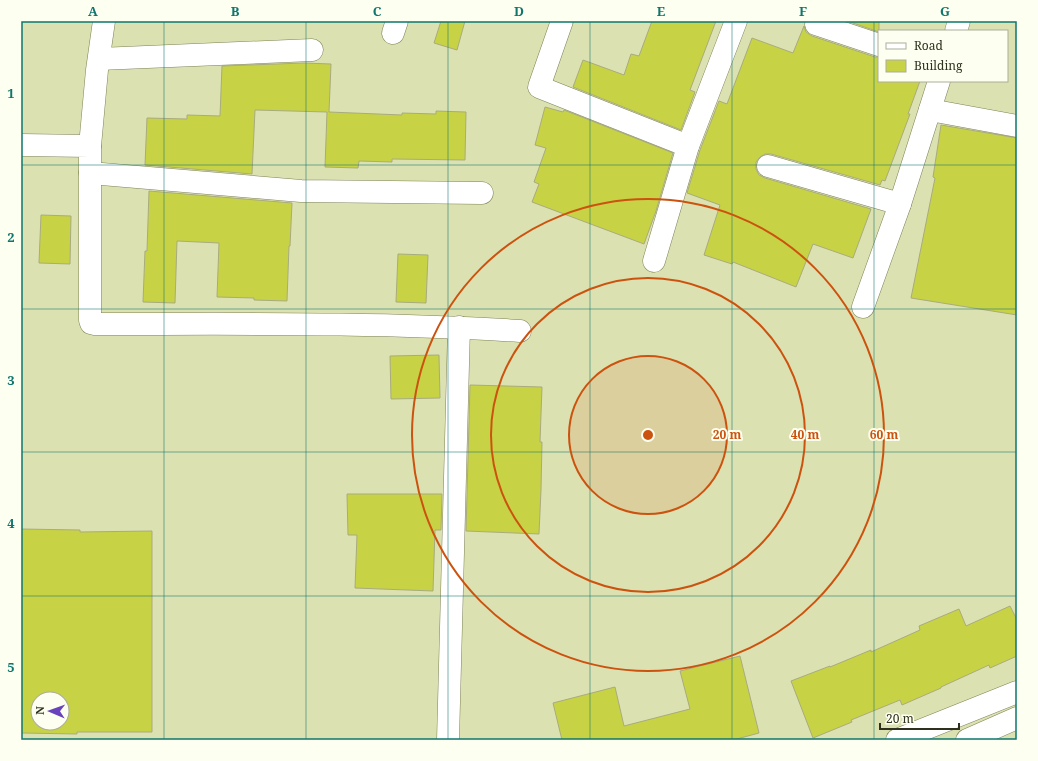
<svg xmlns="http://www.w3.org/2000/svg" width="1038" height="761" viewBox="0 0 1038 761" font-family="'Noto Serif',serif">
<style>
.building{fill:#c8d245;stroke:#a7ac7e;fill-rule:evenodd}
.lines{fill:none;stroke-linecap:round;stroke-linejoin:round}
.minor-casing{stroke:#7e8356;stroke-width:23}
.tertiary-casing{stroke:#7e8356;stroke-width:23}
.minor{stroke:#fff;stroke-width:22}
.tertiary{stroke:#fff;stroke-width:22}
.grid{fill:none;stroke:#0f766e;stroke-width:1;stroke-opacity:0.55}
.ring{fill:none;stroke:#cc530f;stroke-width:2}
.centre{fill:#cc530f;stroke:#fdfff0;stroke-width:2}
.ring-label{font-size:12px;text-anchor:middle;font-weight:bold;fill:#cc530f;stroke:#fdfff0;stroke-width:4;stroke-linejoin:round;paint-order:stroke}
.neatline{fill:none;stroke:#0f766e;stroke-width:1.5}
.grid-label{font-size:13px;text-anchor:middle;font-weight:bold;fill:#0f766e}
</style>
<rect width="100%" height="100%" fill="#dce1b1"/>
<g class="building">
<polygon points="441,21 465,21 457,50 434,43"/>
<polygon points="652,21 716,21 690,90 695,92 681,130 573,87 583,60 624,75 631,54 639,56"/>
<polygon points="847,21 879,21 879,32"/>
<polygon points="804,26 806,32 812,36 875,57 879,57 879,81 920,81 908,114 910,114 885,181 882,180 880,185 771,154 765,154 760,157 756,162 756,169 759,175 765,178 871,209 853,258 813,244 796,287 733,262 732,264 704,255 720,205 687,193 700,150 719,101 727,104 752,38 793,53"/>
<polygon points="304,63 331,64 329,112 402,115 402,113 436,114 436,111 466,112 465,160 392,159 392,162 359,161 358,168 325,167 327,112 255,110 252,174 145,165 147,118 187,119 187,115 220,116 222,66"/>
<polygon points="545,107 563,112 564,110 673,153 656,211 644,244 532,202 539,184 534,182 546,148 535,145"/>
<polygon points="941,125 1017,138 1017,315 911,298 935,178 933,177"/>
<polygon points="149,191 292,203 290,246 289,246 287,301 254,300 254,298 217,297 219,243 177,241 175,303 143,302 145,251 147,251"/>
<polygon points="41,215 71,216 70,264 39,263"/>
<polygon points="398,254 428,255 426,303 396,302"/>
<polygon points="439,355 440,398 391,399 390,356"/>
<polygon points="470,385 542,387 540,442 542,442 541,490 539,534 466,531"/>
<polygon points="347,494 442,494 441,530 435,530 433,591 355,588 357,535 348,535"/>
<path d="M 21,529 L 80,530 L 80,532 L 152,531 L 152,732 L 77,732 L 77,734 L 21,733 ZM 38,699 L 62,699 L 62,723 L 38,723 Z"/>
<polygon points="1010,606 1017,620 1017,656 990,668 989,665 941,687 941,688 902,705 900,700 851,720 852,722 813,738 791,681 830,666 830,667 871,650 871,652 920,630 919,626 959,609 966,626"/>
<polygon points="740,656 759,733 733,740 562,740 553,703 615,687 624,726 690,709 680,671"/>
</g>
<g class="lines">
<defs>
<g id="minor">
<polyline points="562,21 539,87 688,146"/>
<polyline points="816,24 879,45"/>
<polyline points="956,31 959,21"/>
<polyline points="393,33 397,21"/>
<polyline points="99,59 312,50"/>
<polyline points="930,110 1017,126"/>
<path d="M 21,145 L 90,146 L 90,320 L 91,323 L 95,324 C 237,324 379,322 520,331"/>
<polyline points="90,146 97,70 104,21"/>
<polyline points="768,166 900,204 939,81"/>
<polyline points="90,173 301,191 482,193"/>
<polyline points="654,261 688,146 736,21"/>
<polyline points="863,307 900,204"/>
<polyline points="448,740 459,327"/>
</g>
<g id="tertiary">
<polyline points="897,740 1017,692"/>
<polyline points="967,740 1017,718"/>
</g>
</defs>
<use href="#minor" class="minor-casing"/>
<use href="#tertiary" class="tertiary-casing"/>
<use href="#minor" class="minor"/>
<use href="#tertiary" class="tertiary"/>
</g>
<path class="grid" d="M 164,21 L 164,740M 306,21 L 306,740M 448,21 L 448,740M 590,21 L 590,740M 732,21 L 732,740M 874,21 L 874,740M 21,165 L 1017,165M 21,309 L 1017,309M 21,452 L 1017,452M 21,596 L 1017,596"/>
<circle cx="648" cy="435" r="79" fill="#cc530f" fill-opacity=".12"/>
<g class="ring">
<circle cx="648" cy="435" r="79"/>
<circle cx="648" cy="435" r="157"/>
<circle cx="648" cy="435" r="236"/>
</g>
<circle cx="648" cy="435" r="6" class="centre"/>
<g class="ring-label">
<text x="727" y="439">20 m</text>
<text x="805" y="439">40 m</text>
<text x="884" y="439">60 m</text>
</g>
<rect width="1038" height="761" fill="none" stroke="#fdfff0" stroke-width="44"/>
<rect x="878" y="30" width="130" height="52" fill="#fdfff0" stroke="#abad9c"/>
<rect x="886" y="43" width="20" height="6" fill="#ffffff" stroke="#abad9c"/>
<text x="914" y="50" font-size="12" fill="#2f311e">Road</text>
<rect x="886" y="60" width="20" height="12" fill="#c8d245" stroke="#abad9c"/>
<text x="914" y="70" font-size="12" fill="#2f311e">Building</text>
<g transform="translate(50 711) rotate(272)"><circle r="19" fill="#fdfff0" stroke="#abad9c"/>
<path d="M0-3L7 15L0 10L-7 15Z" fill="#6943bb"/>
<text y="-6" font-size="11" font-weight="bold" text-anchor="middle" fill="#2f311e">N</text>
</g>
<path d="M880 723v6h79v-6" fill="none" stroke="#2f311e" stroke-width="2"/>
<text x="886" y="723" font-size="12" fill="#2f311e" stroke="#fdfff0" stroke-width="3" paint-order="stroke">20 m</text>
<rect x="22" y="22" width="994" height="717" class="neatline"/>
<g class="grid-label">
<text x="93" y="16">A</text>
<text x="235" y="16">B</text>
<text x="377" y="16">C</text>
<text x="519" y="16">D</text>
<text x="661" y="16">E</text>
<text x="803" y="16">F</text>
<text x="945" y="16">G</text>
<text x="11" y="98">1</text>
<text x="11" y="242">2</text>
<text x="11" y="385">3</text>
<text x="11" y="528">4</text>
<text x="11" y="672">5</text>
</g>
</svg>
